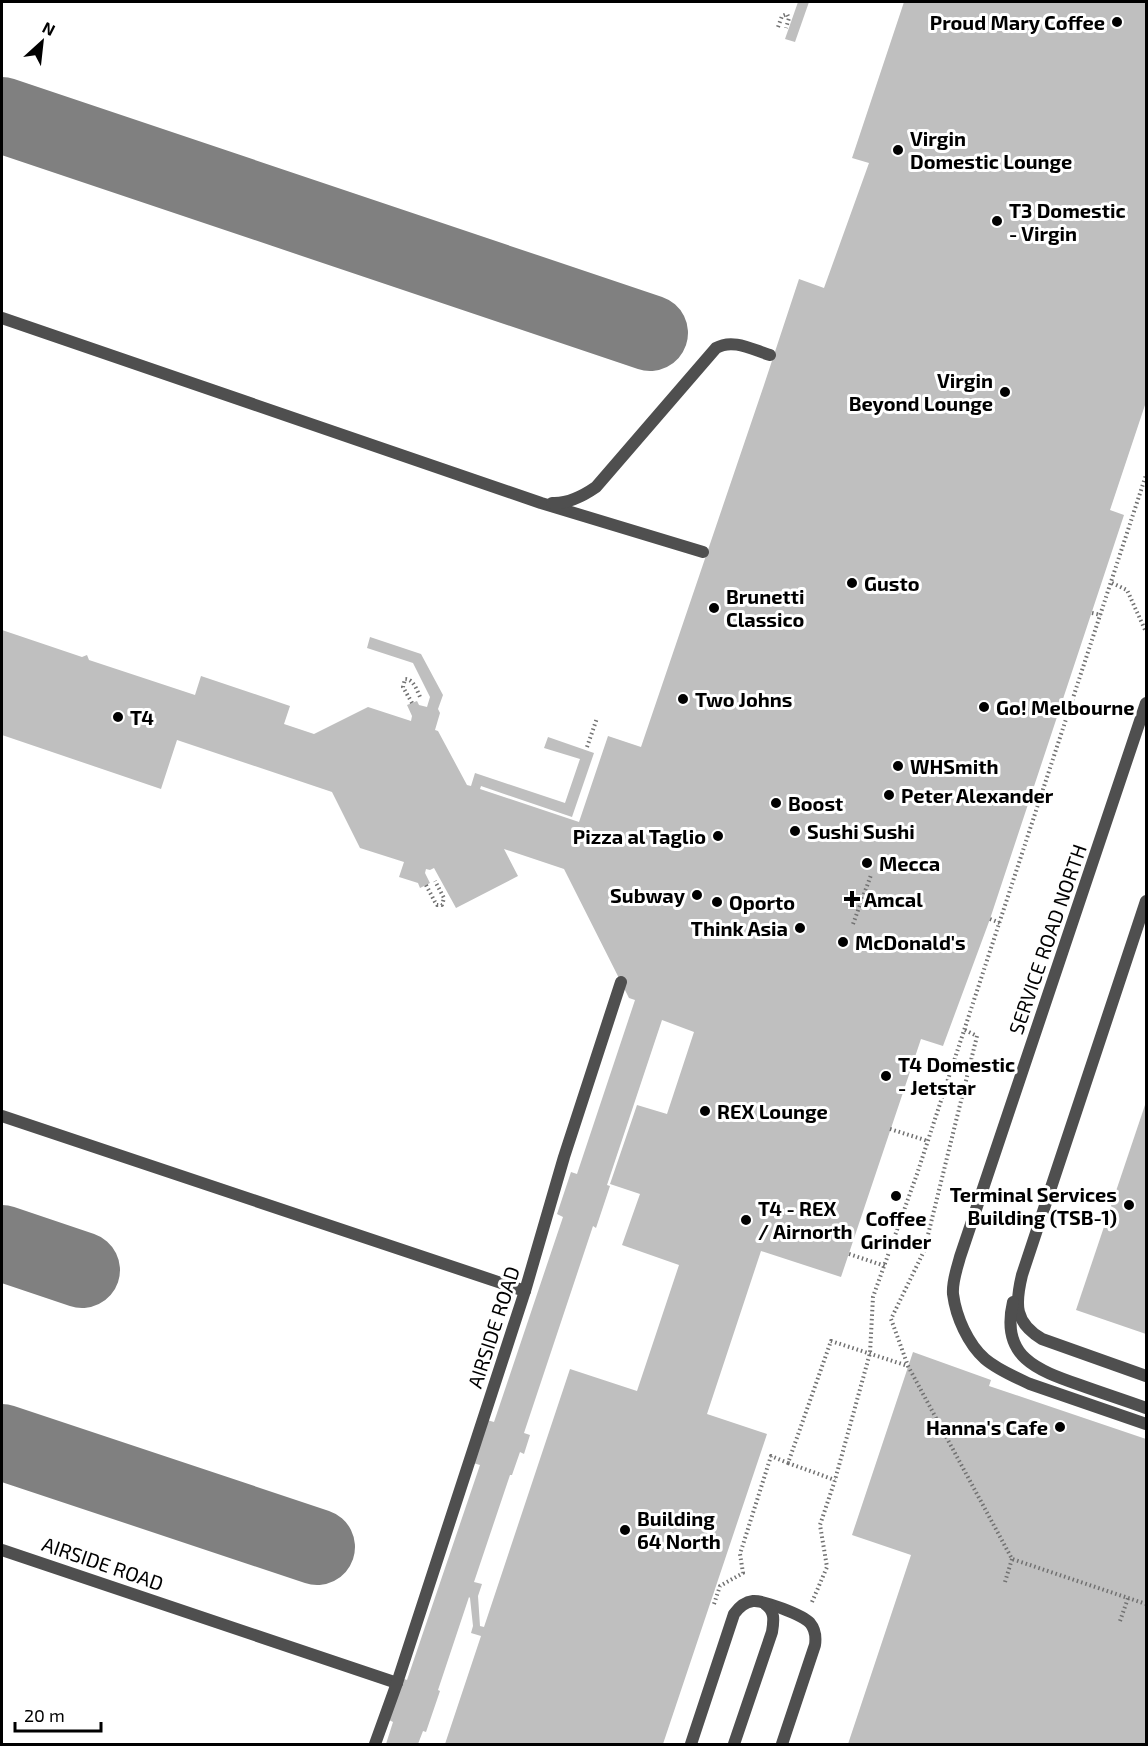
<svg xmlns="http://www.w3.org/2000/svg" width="1148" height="1746" viewBox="0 0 1148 1746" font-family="'Exo 2',sans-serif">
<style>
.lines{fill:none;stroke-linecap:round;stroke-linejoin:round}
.taxiway{stroke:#808080;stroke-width:76}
.building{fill:#bfbfbf;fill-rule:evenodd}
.path{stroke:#717171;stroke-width:4;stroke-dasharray:1.5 3;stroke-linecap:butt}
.service{stroke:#4f4f4f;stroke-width:12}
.poi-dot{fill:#000;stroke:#fff;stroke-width:2}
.labels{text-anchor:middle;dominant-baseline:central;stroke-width:6;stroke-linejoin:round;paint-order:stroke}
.poi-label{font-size:20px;font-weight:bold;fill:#000;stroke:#fff;text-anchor:start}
.street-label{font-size:20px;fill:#000;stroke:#fff}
</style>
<rect width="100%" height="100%" fill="#fff"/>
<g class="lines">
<g class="taxiway">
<polyline points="2,115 650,333"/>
<polyline points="2,1243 82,1270"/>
<polyline points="2,1442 317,1547"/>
</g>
</g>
<g class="building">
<polygon points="798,2 809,2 795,42 785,39"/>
<path d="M 904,2 L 1146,2 L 1146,402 L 1110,510 L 1124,515 L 990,919 L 943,1046 L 921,1039 L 841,1277 L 761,1251 L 707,1414 L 767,1434 L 663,1744 L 445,1744 L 481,1636 L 471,1633 L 473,1626 L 470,1598 L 469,1597 L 438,1690 L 440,1691 L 426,1732 L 423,1731 L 418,1744 L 386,1744 L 393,1722 L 387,1719 L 401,1678 L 407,1680 L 480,1465 L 473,1463 L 487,1420 L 494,1422 L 563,1217 L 557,1214 L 571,1172 L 577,1174 L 635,1000 L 629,998 L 564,869 L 504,849 L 518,876 L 456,908 L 434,868 L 430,870 L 426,869 L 425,873 L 430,883 L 420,888 L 418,883 L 399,877 L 404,862 L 360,848 L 332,792 L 177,740 L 161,789 L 2,735 L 2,630 L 82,657 L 87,655 L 89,660 L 195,695 L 201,676 L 290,706 L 284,724 L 314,734 L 368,707 L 411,721 L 412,716 L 407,705 L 417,701 L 419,705 L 427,707 L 430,697 L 413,663 L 367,648 L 370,637 L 421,654 L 443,695 L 438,709 L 440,713 L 435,730 L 438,731 L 467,785 L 471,786 L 475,773 L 565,803 L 580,759 L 544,748 L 548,737 L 594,753 L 572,817 L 481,786 L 480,789 L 579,822 L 608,736 L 641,747 L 764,385 L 799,279 L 824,288 L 869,163 L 852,158 ZM 662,1020 L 694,1032 L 667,1114 L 637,1105 L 610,1184 L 640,1194 L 622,1245 L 679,1265 L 637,1391 L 570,1369 L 484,1627 L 480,1626 L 478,1596 L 482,1584 L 474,1582 L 510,1475 L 512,1475 L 520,1452 L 524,1454 L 530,1435 L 524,1433 L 593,1226 L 596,1228 L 610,1186 L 607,1185 Z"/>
<polygon points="1146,1102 1146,1334 1076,1310"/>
<polygon points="913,1352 991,1380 989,1386 1146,1439 1146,1744 848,1744 911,1555 852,1535"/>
</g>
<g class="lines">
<g class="path">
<polyline points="778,27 782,16 787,14 789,18 786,28"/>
<polyline points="1112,583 1127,590 1146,632"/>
<polyline points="1092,613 1101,615"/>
<path d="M 412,703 L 403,687 L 405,679 C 414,679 417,691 421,699"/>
<polyline points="587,747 597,718"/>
<polyline points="426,885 435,902 437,905 442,905 444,898 435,881"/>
<polyline points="990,919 1000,923"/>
<polyline points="853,924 871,875"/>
<polyline points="965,1030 977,1036 924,1251 891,1319 908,1366 1012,1559 1146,1604"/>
<polyline points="890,1129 928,1141"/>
<polyline points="849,1254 885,1266"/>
<polyline points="788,1463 835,1480"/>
<polyline points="1005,1582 1012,1559"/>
<polyline points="812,1602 827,1567 820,1525 835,1480 870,1353 873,1297 917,1174 1146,475"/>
<polyline points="714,1604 720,1586 743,1573 740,1554 771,1456 788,1463 831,1341 908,1366"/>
<polyline points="1120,1621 1128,1598"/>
</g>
<g class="service">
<polyline points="2,318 541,503 703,552"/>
<path d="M 552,503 C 568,504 583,496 596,487 L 716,348 C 733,338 753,350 770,355"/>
<path d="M 1146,703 L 960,1257 C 957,1269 952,1281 953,1294 C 956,1317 968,1344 985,1359 C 998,1370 1015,1377 1030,1384 L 1146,1424"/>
<path d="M 1146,901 L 1022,1275 C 1015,1304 1014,1322 1042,1339 L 1146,1376"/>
<polyline points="2,1116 525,1291"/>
<path d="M 1013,1302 C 1000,1357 1037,1370 1080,1385 C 1102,1393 1124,1400 1146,1408"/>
<polyline points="2,1550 397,1683"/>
<polyline points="375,1744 397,1683 525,1291 564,1157 621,982"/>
<path d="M 691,1744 L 734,1614 C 739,1607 744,1602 753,1601 C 763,1600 803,1615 810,1623 C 815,1629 816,1638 815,1645 L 782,1744"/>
<path d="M 734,1744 L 772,1632 C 774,1620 775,1611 765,1604"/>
</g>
</g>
<g class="poi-dot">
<circle cx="1117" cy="22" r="6"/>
<circle cx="898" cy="150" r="6"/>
<circle cx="997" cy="221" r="6"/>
<circle cx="1005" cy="392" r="6"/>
<circle cx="852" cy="583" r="6"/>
<circle cx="714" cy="608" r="6"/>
<circle cx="683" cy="699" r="6"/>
<circle cx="984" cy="707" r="6"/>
<circle cx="118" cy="717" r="6"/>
<circle cx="898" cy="766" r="6"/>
<circle cx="889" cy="795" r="6"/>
<circle cx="776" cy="803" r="6"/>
<circle cx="795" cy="831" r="6"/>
<circle cx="718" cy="836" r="6"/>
<circle cx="867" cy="863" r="6"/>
<circle cx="697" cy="895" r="6"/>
<path d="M849 890h6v6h6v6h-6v6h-6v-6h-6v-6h6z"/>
<circle cx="717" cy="902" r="6"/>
<circle cx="800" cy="928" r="6"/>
<circle cx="843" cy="942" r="6"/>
<circle cx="886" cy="1076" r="6"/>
<circle cx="705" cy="1111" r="6"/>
<circle cx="896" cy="1196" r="6"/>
<circle cx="1129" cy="1205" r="6"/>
<circle cx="746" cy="1220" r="6"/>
<circle cx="1060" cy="1427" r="6"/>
<circle cx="625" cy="1530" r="6"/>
</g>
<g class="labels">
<g class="poi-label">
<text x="1105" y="22" text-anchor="end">Proud Mary Coffee</text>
<text x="910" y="138">Virgin<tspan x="910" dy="23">Domestic Lounge</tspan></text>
<text x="1009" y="210">T3 Domestic<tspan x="1009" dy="23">- Virgin</tspan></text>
<text x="993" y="380" text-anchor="end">Virgin<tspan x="993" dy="23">Beyond Lounge</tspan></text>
<text x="864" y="583">Gusto</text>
<text x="726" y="596">Brunetti<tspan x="726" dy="23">Classico</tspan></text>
<text x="695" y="699">Two Johns</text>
<text x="996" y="707">Go! Melbourne</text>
<text x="130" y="717">T4</text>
<text x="910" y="766">WHSmith</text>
<text x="901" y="795">Peter Alexander</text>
<text x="788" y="803">Boost</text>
<text x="807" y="831">Sushi Sushi</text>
<text x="706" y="836" text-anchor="end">Pizza al Taglio</text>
<text x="879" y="863">Mecca</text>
<text x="685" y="895" text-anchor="end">Subway</text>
<text x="864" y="899">Amcal</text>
<text x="729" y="902">Oporto</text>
<text x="788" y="928" text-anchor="end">Think Asia</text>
<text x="855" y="942">McDonald's</text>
<text x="898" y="1064">T4 Domestic<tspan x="898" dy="23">- Jetstar</tspan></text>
<text x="717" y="1111">REX Lounge</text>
<text x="1117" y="1194" text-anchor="end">Terminal Services<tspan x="1117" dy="23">Building (TSB-1)</tspan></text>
<text x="758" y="1208">T4 - REX<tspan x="758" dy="23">/ Airnorth</tspan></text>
<text x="896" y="1218" text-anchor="middle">Coffee<tspan x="896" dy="23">Grinder</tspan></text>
<text x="1048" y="1427" text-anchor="end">Hanna's Cafe</text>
<text x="637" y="1518">Building<tspan x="637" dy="23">64 North</tspan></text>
</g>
<g class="street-label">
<text transform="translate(1047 939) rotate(-71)">SERVICE ROAD NORTH</text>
<text transform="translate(493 1327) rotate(-72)">AIRSIDE ROAD</text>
<text transform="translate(103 1563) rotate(19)">AIRSIDE ROAD</text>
</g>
</g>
<rect width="1148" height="1746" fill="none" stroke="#000000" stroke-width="6"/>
<g transform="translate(42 42) rotate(27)" stroke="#ffffff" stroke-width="4.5" paint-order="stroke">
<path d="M0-4.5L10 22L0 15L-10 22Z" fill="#000000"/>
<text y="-9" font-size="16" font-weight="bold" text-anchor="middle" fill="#000000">N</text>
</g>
<path d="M15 1722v9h86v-9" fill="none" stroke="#000000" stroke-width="3"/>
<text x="24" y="1722" font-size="18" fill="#000000" stroke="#ffffff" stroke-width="4.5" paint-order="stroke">20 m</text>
</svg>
